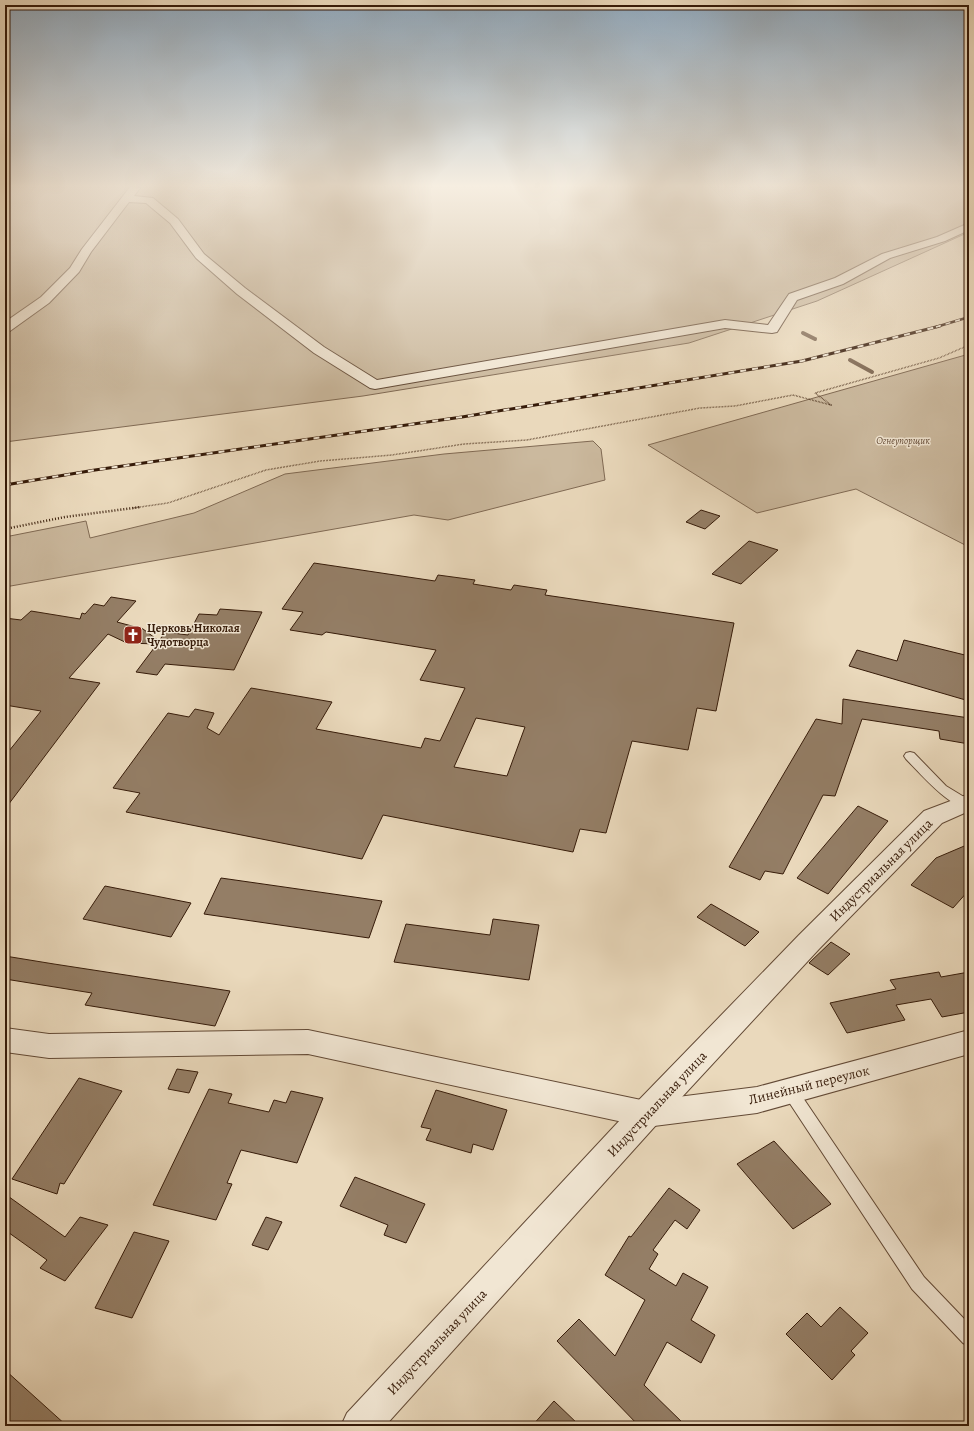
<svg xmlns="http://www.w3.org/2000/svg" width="974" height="1431" viewBox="0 0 974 1431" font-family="Alegreya,serif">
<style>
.green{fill:#cbb99e;stroke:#806a54}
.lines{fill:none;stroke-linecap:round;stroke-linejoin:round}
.stream{stroke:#7d6650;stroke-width:4}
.building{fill:#947e66;stroke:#361b09;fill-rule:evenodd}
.service-casing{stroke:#634a36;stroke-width:2}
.minor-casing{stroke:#634a36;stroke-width:2}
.tertiary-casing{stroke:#634a36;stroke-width:2}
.path-far1{stroke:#361b09;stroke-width:1.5;stroke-dasharray:0.5 1;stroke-linecap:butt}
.path{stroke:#361b09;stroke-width:2.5;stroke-dasharray:1 2;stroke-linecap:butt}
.service{fill:#f1e6d3;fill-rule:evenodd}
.minor{fill:#f1e6d3;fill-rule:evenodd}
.tertiary{fill:#f1e6d3;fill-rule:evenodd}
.rail-far1-casing{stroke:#361b09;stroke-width:2.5}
.rail-casing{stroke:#361b09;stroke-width:3}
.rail-far1{stroke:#f1e6d3;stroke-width:1.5;stroke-dasharray:5;stroke-linecap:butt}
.rail{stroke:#f1e6d3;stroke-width:2;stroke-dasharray:6;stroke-linecap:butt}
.labels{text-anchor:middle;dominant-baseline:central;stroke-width:3;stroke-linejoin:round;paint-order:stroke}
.far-park-label{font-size:10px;font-style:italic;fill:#634a36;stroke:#f1e6d3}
.poi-label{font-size:12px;font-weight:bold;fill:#361b09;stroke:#f1e6d3;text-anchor:start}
.near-street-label{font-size:14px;fill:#361b09;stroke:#f1e6d3}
</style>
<rect width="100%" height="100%" fill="#ead9bc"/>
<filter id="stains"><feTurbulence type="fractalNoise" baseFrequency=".005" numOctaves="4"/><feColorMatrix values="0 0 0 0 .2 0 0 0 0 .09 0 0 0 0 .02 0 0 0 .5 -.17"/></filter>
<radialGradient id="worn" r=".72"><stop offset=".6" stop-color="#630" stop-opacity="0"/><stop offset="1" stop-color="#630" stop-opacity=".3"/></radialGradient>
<g class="green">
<polygon points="5,187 969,187 969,232 817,301 689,343 363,396 5,442"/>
<polygon points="969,354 969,547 856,489 757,513 648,445"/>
<polygon points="593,441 601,449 605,480 448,520 414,515 5,587 5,537 86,521 90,538 194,513 285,474 444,454"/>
</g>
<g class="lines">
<g class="stream">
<polyline points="803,333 815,339"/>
<polyline points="850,360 872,372"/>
</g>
</g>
<g class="building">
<polygon points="701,510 720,516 705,529 686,522"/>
<polygon points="749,541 778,550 741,584 712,574"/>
<path d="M 314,563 L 435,581 L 438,575 L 475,580 L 473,584 L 511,590 L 514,585 L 547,590 L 545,595 L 734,623 L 716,711 L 697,708 L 688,750 L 632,741 L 606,833 L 580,829 L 573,852 L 383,815 L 362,859 L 126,812 L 140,793 L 113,788 L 168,713 L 189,717 L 195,709 L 214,713 L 207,728 L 219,735 L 251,688 L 332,702 L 316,729 L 421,748 L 425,738 L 440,741 L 465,688 L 420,680 L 436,650 L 326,632 L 322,635 L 290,630 L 303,612 L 282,609 ZM 476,718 L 525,727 L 507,776 L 454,767 Z"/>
<polygon points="111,597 136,601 117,622 143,629 159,641 165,632 188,635 199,614 217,615 220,609 262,612 234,670 165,664 157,675 136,672 157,644 127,643 108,634 69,678 100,683 5,809 5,756 41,711 5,705 5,618 21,620 31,611 80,619 82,613 85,614 94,604 104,606"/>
<polygon points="904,640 969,656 969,701 849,666 857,650 897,661"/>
<polygon points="843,699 969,718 969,744 940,739 939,731 862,719 835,796 823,795 783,874 765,871 760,880 729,867 816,719 842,724"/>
<polygon points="858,806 888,821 828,894 797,878"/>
<polygon points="969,844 969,890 953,908 911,885 936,858"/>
<polygon points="221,878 382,901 369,938 204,914"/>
<polygon points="105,886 191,903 171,937 83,919"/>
<polygon points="711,904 759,932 745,946 697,917"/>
<polygon points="493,919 539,925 529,980 394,962 406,924 490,935"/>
<polygon points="831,942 850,954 828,975 809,963"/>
<polygon points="5,956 54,964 230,991 215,1026 85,1005 92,993 5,979"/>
<polygon points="939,972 941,977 969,972 969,1012 942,1017 931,999 896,1005 905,1020 847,1033 830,1003 896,989 890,980"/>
<polygon points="177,1069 198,1072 189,1093 168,1089"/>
<polygon points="79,1078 122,1091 64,1184 60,1183 57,1194 12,1179"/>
<polygon points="209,1089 232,1094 228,1103 269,1112 274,1100 286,1103 291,1091 323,1098 297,1163 241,1150 227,1183 232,1184 216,1220 153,1205"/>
<polygon points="436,1090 507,1110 493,1150 473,1144 471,1153 426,1140 431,1129 421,1127"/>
<polygon points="774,1141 831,1204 793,1229 737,1164"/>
<polygon points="355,1177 425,1204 406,1243 384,1235 388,1225 340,1206"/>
<polygon points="669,1188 700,1210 687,1229 675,1220 653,1250 658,1254 649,1269 676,1286 683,1273 708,1287 691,1320 715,1335 701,1363 667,1342 644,1385 686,1426 639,1426 557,1341 579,1319 615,1356 645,1300 605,1275 629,1236 631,1237"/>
<polygon points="5,1194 65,1237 80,1217 108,1225 65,1281 40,1268 47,1260 5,1230"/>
<polygon points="266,1217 282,1222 268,1250 252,1245"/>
<polygon points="134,1232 169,1241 132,1318 95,1308"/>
<polygon points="840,1307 868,1333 851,1351 855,1355 832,1380 786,1334 807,1313 821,1327"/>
<polygon points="5,1370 67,1426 5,1426"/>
<polygon points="554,1401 580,1426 532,1426"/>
</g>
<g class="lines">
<defs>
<g id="service">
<path d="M 910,752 L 914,753 L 946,786 L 969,800 L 969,807 C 953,812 917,770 906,759 L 904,756 L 906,753 Z"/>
<polygon points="790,1084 795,1086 924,1277 969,1324 969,1346 963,1343 912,1289 785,1096 782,1091 785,1086"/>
</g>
<g id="minor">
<polygon points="130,187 140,188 134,196 153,198 178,219 204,254 245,288 324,347 377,380 725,320 768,325 789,294 835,278 882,254 937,237 969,223 969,230 945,241 890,258 843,284 797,300 777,332 772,333 725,328 375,389 370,388 314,353 237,294 196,258 170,223 146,203 129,202 91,252 79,272 49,303 10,331 5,332 5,322 41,297 70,268 82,249"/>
<polygon points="5,1028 49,1034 308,1030 646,1101 757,1087 969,1030 969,1054 757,1113 646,1127 308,1054 49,1058 5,1052"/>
</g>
<polygon id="tertiary" points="969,794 969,811 942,823 819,949 657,1124 385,1426 341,1426 347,1413 635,1104 799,935 924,811"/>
</defs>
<use href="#service" class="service-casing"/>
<use href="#minor" class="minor-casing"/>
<use href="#tertiary" class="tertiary-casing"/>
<polyline class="path-far1" points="133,508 168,503 266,470 320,461 392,455 464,444 527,440 700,408 735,406 793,395 831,405 815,393 939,358 969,345"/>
<polyline class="path" points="5,529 65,517 141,507"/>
<use href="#service" class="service"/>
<use href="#minor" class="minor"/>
<use href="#tertiary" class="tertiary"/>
<defs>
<polyline id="rail-far1" points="936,327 969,317"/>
<polyline id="rail" points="5,485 95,470 462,417 802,361 940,326"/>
</defs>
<use href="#rail-far1" class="rail-far1-casing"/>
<use href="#rail" class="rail-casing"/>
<use href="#rail-far1" class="rail-far1"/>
<use href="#rail" class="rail"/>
</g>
<linearGradient id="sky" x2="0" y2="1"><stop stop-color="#90a9be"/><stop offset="0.48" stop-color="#f6eee1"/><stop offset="1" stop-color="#f6eee1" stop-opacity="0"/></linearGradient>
<rect width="974" height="388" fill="url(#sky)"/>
<defs>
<symbol id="church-square" viewBox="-11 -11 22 22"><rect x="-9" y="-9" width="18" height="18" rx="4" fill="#8f2418" stroke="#f1e6d3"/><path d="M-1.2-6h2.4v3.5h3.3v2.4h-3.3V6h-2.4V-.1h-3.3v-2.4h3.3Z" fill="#fff"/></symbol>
</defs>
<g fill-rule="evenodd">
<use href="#church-square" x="122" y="624" width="22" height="22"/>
</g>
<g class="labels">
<g class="far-park-label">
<text x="903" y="440">Огнеупорщик</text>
</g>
<g class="poi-label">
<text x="147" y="628">Церковь Николая<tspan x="147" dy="14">Чудотворца</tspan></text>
</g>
<g class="near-street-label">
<text transform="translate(881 870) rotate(-45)">Индустриальная улица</text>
<text transform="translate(809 1085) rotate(-14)">Линейный переулок</text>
<text transform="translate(657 1104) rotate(-47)">Индустриальная улица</text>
<text transform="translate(437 1342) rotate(-47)">Индустриальная улица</text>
</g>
</g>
<rect width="974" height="1431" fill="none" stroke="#ead9bc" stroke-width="20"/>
<rect x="6" y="6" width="962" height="1419" fill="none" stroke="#361b09" stroke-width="2"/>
<rect x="10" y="10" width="954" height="1411" fill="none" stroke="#361b09"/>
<rect width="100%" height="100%" filter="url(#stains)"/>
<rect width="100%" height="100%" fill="url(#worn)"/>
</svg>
